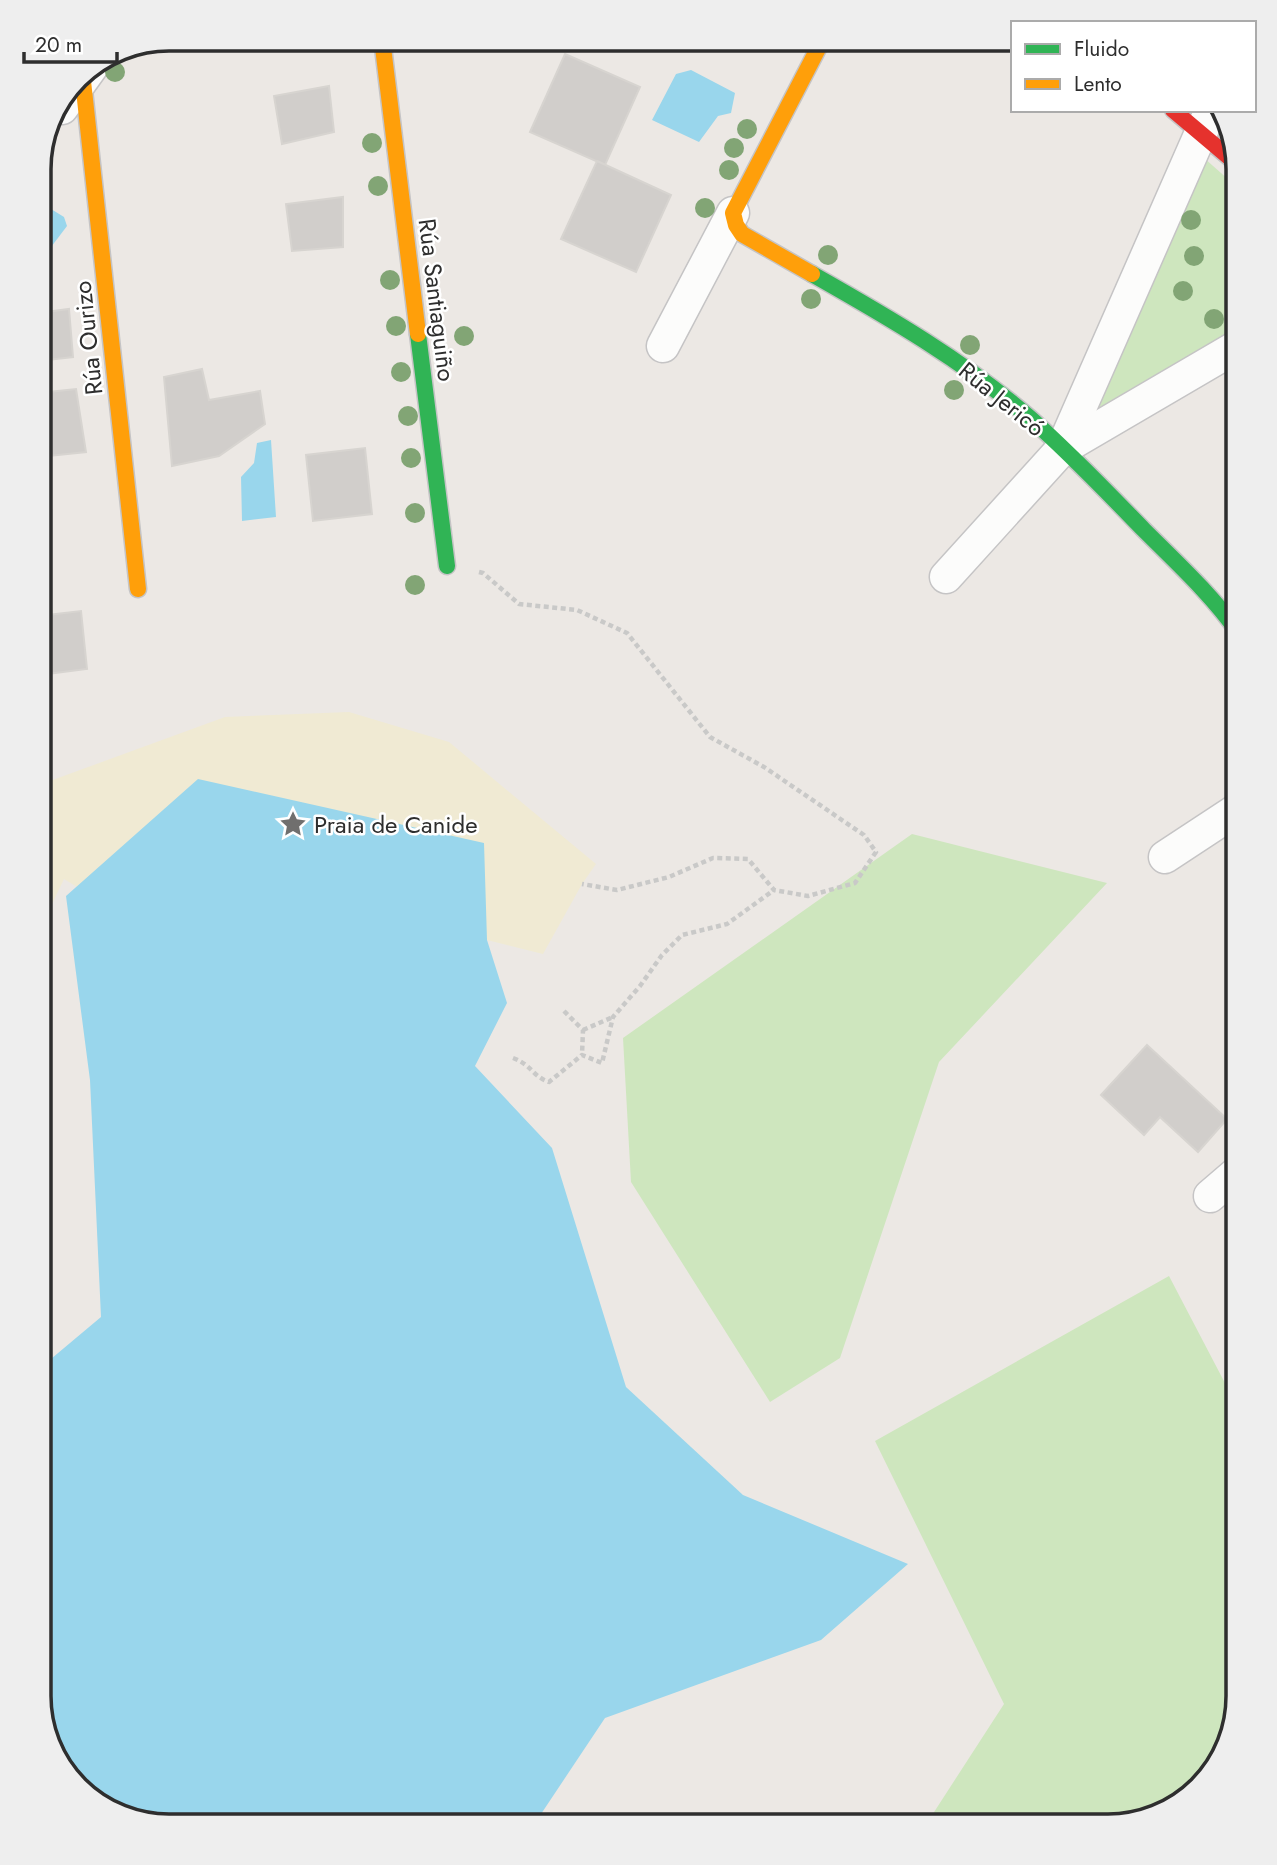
<svg xmlns="http://www.w3.org/2000/svg" width="1277" height="1865" viewBox="0 0 1277 1865" font-family="Jost,sans-serif">
<style>
.green{fill:#cee6be}
.sand{fill:#f0ead3}
.water{fill:#99d6ec}
.building{fill:#d1cecb;stroke:#d7d4d0;stroke-width:2}
.lines{fill:none;stroke-linecap:round;stroke-linejoin:round}
.street-casing{stroke:#c5c4c5;stroke-width:35}
.fast-casing{stroke:#c5c4c5;stroke-width:19}
.slow-casing{stroke:#c5c4c5;stroke-width:19}
.jam-casing{stroke:#c5c4c5;stroke-width:19}
.path{stroke:#c9c9c8;stroke-width:4.5;stroke-dasharray:5 3.5;stroke-linecap:butt}
.street{stroke:#fcfcfb;stroke-width:32}
.fast{stroke:#30b455;stroke-width:16}
.slow{stroke:#ff9f0a;stroke-width:16}
.jam{stroke:#e5322d;stroke-width:16}
.tree{fill:#82a575}
.labels{text-anchor:middle;dominant-baseline:central;stroke-width:5;stroke-linejoin:round;paint-order:stroke}
.street-label{font-size:24px;fill:#2e2e2e;stroke:#fff}
.poi-label{font-size:24px;fill:#2e2e2e;stroke:#fff;text-anchor:start}
.rim{fill:none;stroke:#2e2e2e;stroke-width:3.5}
</style>
<rect width="100%" height="100%" fill="#ece8e4"/>
<g class="green">
<polygon points="1204,158 1238,188 1238,327 1093,413"/>
<polygon points="912,834 1107,883 939,1062 840,1358 770,1402 631,1182 623,1038"/>
<polygon points="1169,1276 1238,1408 1238,1697 1221,1762 1173,1809 1109,1826 925,1826 1004,1704 875,1441"/>
</g>
<polygon class="sand" points="349,712 449,742 596,864 582,884 543,954 487,940 128,918 64,879 40,929 39,938 39,785 225,717"/>
<g class="water">
<polygon points="691,70 735,93 731,113 718,116 699,142 652,120 676,74"/>
<polygon points="51,209 64,217 67,226 39,263 39,223"/>
<polygon points="271,440 276,517 242,521 241,477 254,463 257,443"/>
<polygon points="198,779 484,843 487,940 507,1003 475,1066 552,1148 626,1387 743,1495 908,1564 821,1640 605,1718 533,1826 160,1826 103,1809 56,1761 39,1697 39,1369 101,1317 90,1080 66,896"/>
</g>
<g class="building">
<polygon points="565,54 640,87 605,165 530,132"/>
<polygon points="329,86 334,132 282,144 274,96"/>
<polygon points="597,161 671,195 636,272 561,239"/>
<polygon points="343,197 343,247 292,251 286,204"/>
<polygon points="69,309 73,357 39,361 39,313"/>
<polygon points="202,369 209,400 260,391 265,424 219,456 172,466 164,377"/>
<polygon points="76,389 86,452 49,456 39,393"/>
<polygon points="365,448 372,514 313,521 306,455"/>
<polygon points="81,611 87,669 39,675 39,616"/>
<polygon points="1147,1045 1227,1119 1198,1152 1160,1117 1144,1135 1101,1095"/>
</g>
<g class="lines">
<defs>
<g id="street">
<polyline points="62,108 93,65"/>
<polyline points="663,346 733,213"/>
<polyline points="1062,449 1211,110"/>
<polyline points="946,577 1062,449 1238,346"/>
<polyline points="1165,857 1238,809"/>
<polyline points="1210,1196 1238,1172"/>
</g>
<g id="fast">
<path d="M 812,274 C 888,317 964,361 1030,418 C 1070,453 1107,492 1144,530 C 1177,563 1211,594 1238,632"/>
<polyline points="418,334 447,566"/>
</g>
<g id="slow">
<polyline points="382,39 418,334"/>
<polyline points="83,81 138,589"/>
<polyline points="812,274 742,234 736,225 733,213 823,39"/>
</g>
<polyline id="jam" points="1173,110 1237,164"/>
</defs>
<use href="#street" class="street-casing"/>
<use href="#fast" class="fast-casing"/>
<use href="#slow" class="slow-casing"/>
<use href="#jam" class="jam-casing"/>
<g class="path">
<polyline points="479,572 483,573 519,604 577,610 627,633 710,737 764,767 864,835 876,852 855,883 808,896 774,890 748,859 713,858 669,877 617,890 582,884"/>
<polyline points="564,1011 583,1030 582,1055"/>
<polyline points="583,1030 613,1017"/>
<path d="M 513,1058 C 532,1065 532,1076 549,1082 L 582,1055 L 602,1063 L 613,1017 L 640,986 L 662,955 L 682,935 L 727,924 L 774,890"/>
</g>
<use href="#street" class="street"/>
<use href="#fast" class="fast"/>
<use href="#slow" class="slow"/>
<use href="#jam" class="jam"/>
</g>
<g class="tree">
<circle cx="115" cy="72" r="10"/>
<circle cx="747" cy="129" r="10"/>
<circle cx="372" cy="143" r="10"/>
<circle cx="734" cy="148" r="10"/>
<circle cx="729" cy="170" r="10"/>
<circle cx="378" cy="186" r="10"/>
<circle cx="705" cy="208" r="10"/>
<circle cx="1191" cy="220" r="10"/>
<circle cx="828" cy="255" r="10"/>
<circle cx="1194" cy="256" r="10"/>
<circle cx="390" cy="280" r="10"/>
<circle cx="1183" cy="291" r="10"/>
<circle cx="811" cy="299" r="10"/>
<circle cx="1214" cy="319" r="10"/>
<circle cx="396" cy="326" r="10"/>
<circle cx="464" cy="336" r="10"/>
<circle cx="970" cy="345" r="10"/>
<circle cx="401" cy="372" r="10"/>
<circle cx="954" cy="390" r="10"/>
<circle cx="408" cy="416" r="10"/>
<circle cx="411" cy="458" r="10"/>
<circle cx="415" cy="513" r="10"/>
<circle cx="415" cy="585" r="10"/>
</g>
<defs>
<symbol id="sight-bare" viewBox="-9 -9 18 18"><path d="M0-6L1.8-2.2L6-1.7L2.9 1.2L3.7 5.4L0 3.3L-3.7 5.4L-2.9 1.2L-6-1.7L-1.8-2.2Z" fill="#706f6e" stroke="#fff" stroke-width="2.5" paint-order="stroke"/></symbol>
</defs>
<g fill-rule="evenodd">
<use href="#sight-bare" x="274" y="805" width="38" height="38"/>
</g>
<g class="labels">
<g class="street-label">
<text transform="translate(437 300) rotate(83)">Rúa Santiaguiño</text>
<text transform="translate(88 338) rotate(-96)">Rúa Ourizo</text>
<text transform="translate(1002 399) rotate(39)">Rúa Jericó</text>
</g>
<g class="poi-label">
<text x="314" y="824">Praia de Canide</text>
</g>
</g>
<path d="M0 0H1277V1865H0ZM169 51H1108A118 118 0 0 1 1226 169V1696A118 118 0 0 1 1108 1814H169A118 118 0 0 1 51 1696V169A118 118 0 0 1 169 51Z" fill="#eee" fill-rule="evenodd"/>
<path class="rim" d="M169 51H1108A118 118 0 0 1 1226 169V1696A118 118 0 0 1 1108 1814H169A118 118 0 0 1 51 1696V169A118 118 0 0 1 169 51Z"/>
<rect x="1011" y="21" width="245" height="91" fill="#ffffff" stroke="#ababab" stroke-width="2"/>
<rect x="1025" y="44" width="35" height="10" fill="#30b455" stroke="#ababab" stroke-width="2"/>
<text x="1074" y="56" font-size="21" fill="#2e2e2e">Fluido</text>
<rect x="1025" y="79" width="35" height="10" fill="#ff9f0a" stroke="#ababab" stroke-width="2"/>
<text x="1074" y="91" font-size="21" fill="#2e2e2e">Lento</text>
<path d="M24 52v10h93v-10" fill="none" stroke="#2e2e2e" stroke-width="3.5"/>
<text x="35" y="52" font-size="21" fill="#2e2e2e" stroke="#ffffff" stroke-width="5" paint-order="stroke">20 m</text>
</svg>
